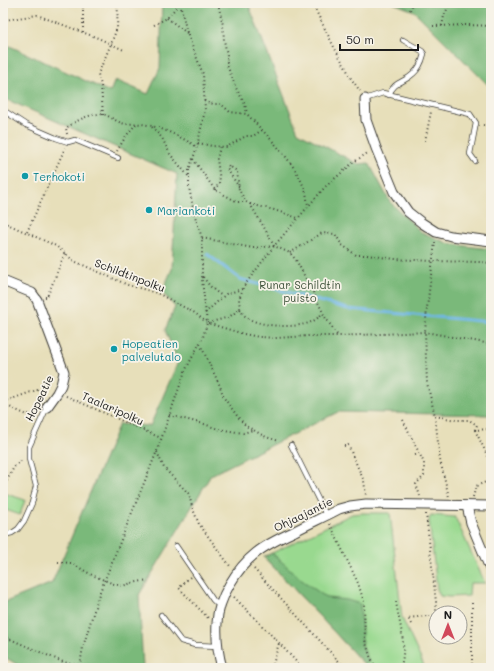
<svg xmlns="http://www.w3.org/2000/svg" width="494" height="671" viewBox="0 0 494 671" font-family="Mali,sans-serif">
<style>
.green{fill:#99d98f;stroke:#5a7a56}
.forest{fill:#7ab97a;stroke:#4b6a4b}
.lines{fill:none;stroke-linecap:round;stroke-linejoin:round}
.stream{stroke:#6fb7e7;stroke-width:3}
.service-casing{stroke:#3a3934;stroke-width:6}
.minor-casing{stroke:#3a3934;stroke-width:11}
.path{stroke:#3a3934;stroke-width:2;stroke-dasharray:1 3;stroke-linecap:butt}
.service{stroke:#fff;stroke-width:4.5}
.minor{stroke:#fff;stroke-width:9}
.culture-dot{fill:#0f9aa8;stroke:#f7f3e8;stroke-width:1.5}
.labels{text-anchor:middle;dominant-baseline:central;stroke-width:3.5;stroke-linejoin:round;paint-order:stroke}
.culture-label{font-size:11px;fill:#0d838f;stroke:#f7f3e8;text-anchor:start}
.street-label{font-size:11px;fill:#1c1c1c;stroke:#f7f3e8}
.park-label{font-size:11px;fill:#42553e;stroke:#f7f3e8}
</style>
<rect width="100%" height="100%" fill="#f7f3e8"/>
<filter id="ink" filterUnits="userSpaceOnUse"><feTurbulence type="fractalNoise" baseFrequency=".025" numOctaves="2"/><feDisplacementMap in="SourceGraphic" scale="8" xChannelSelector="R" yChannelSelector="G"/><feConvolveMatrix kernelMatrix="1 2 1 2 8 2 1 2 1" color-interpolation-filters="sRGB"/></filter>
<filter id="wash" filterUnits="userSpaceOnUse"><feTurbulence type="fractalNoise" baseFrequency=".012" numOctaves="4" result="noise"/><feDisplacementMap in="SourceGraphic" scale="16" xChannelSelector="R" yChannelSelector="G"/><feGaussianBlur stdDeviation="0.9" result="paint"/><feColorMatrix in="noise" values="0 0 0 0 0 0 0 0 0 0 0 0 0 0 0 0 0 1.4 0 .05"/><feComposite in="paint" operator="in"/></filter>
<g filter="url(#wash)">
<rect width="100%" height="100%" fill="#e7dfba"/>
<g class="green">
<polygon points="4,493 25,500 20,515 3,509 3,495"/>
<polygon points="363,513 390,513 402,618 425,668 368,668 264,557 352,514"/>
<polygon points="431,515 455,517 485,583 470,583 469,596 449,597 440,596 437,589 429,520"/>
</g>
<g class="forest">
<polygon points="162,3 248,3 298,132 358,164 369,163 390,202 421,232 447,243 465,246 491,249 491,415 338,412 211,475 139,595 143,668 23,668 3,656 3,603 52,583 119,424 150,426 178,362 165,330 175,307 162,292 172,269 177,174 3,98 3,43 110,92 115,80 148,94 160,68"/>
<polygon points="393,3 491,3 491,88 414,11"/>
<polygon points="272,553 303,581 327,598 347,600 360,604 362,633 362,645 369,662 364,664 264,557"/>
</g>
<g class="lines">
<polyline class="stream" points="207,254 240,279 348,309 491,322"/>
</g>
</g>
<g filter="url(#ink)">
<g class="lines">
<defs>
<g id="service">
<path d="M 389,95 C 394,81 404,83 413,74 C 419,69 422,62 424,54 L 422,51 L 403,40"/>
<polyline points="365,99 383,93 470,114 476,123 470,154 475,161"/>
<polyline points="3,110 26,125 56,138 68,142 75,140 118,158"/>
<polyline points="291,445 326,515"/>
<polyline points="3,535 12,533 18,529 24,521 32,503 36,486 29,459 29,447 47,407"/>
<polyline points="176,546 213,600 216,603 221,604"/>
<polyline points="161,615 181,641 195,645 218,646"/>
</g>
<g id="minor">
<polyline points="365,99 366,120 376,148 394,192 408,212 422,223 436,232 451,236 491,241"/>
<polyline points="3,281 32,293 37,300 64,372 61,385 57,393 47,407"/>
<polyline points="467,506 471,523 491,571"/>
<path d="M 222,668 C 218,653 216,638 217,623 C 218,598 237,568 256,553 C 267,544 280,538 293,532 C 308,524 324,517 339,509 L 350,506 L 366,504 L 491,506"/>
</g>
</defs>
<use href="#service" class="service-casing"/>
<use href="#minor" class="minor-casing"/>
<g class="path">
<polyline points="83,3 83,33"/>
<polyline points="219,3 219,8 223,25 224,40 227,55 227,65 236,88 245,104 247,114"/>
<polyline points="312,3 334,47 347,70 350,77 360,91"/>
<polyline points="410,10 413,3"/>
<polyline points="167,18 187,33"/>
<polyline points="5,20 37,15 98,38 124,50"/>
<polyline points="154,25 167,18 180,3"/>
<polyline points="433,26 469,25 491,26"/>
<polyline points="442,26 444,16 450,3"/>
<path d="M 204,101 L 213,104 L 221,104 L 230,112 L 247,114 C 268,137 294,160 305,190 C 307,195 307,200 308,205"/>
<polyline points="103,115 101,85 98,74 111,44 117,28 118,3"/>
<polyline points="483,125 491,126"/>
<polyline points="152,127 162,138 170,154 189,177"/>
<path d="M 67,134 L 66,128 C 76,121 93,111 106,115 C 112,118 119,123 126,124 C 131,124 136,123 141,124 C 160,126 181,137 197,147"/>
<polyline points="425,141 431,112"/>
<polyline points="198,143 212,146 227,147 246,136 253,136 262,130"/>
<polyline points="117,151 126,136 136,124"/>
<polyline points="193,159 215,190 238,202 246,202 250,204 265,229 274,246"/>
<polyline points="239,187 227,169 229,166 237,171 239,190 246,202"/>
<polyline points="215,190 220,181 217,159 220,147"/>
<polyline points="250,204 274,210 298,218"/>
<polyline points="3,222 56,246 74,261 128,285 157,293 195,313 207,323 244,334 259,337 275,338 309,336 338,336 425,332 491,344"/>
<polyline points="27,232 65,148"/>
<polyline points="202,238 253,248 274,246 290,253 296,260 314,294 325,317 338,336"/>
<polyline points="435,242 427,308 425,332 427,383 435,416 440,460 449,497"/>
<polyline points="290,253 322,233 335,234 342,245 356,255 367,255 395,259 433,261 480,262 491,263"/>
<path d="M 203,277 C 209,285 213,291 223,296"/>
<polyline points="45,297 47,297 65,253"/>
<path d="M 240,309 C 242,311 242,313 244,315 C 255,327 296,329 311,322 C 316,320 320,316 323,313"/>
<polyline points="205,313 226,294 242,289"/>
<polyline points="208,323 229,317 240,309 239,299 244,286 274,246 325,187 354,162 369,152"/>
<polyline points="200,344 220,386 224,398 238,417 246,426 266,437 279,441"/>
<polyline points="43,382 44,387"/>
<polyline points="66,396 161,438"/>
<polyline points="3,402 37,390 40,392"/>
<polyline points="3,404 27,415 31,413"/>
<polyline points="169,415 204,424 218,429 243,433 253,430"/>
<polyline points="435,416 456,420 469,420 477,425 475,430"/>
<polyline points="403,420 424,463 424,476 416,484 420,496"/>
<polyline points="491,429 475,430 491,463"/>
<polyline points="344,446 348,445 364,481 366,495"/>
<polyline points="157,452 164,468 189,494 192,507 199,524 230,566"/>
<polyline points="415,455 419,454"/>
<polyline points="3,488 14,467 22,460"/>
<polyline points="473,497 476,486 491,480"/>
<polyline points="426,514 436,602 436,613"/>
<polyline points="330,524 358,583 364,602 365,640 370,656 376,668"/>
<polyline points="58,562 71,563 92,575 114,584 122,586 132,583 148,580"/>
<polyline points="254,569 345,668"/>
<polyline points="190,577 179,588 209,619"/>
<polyline points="234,597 279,643 302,668"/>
<path d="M 396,602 C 399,622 408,649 400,668"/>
<polyline points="411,624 408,618 436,615"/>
<polyline points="3,636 63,662 80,665 84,668"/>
<polyline points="77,668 80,665 83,647 99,594 157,451 185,371 203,337 207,323 202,280 202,238 194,213 189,187 189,170 197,147 205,110 203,74 187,33 180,3"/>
<polyline points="272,668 279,643"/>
<polyline points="472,668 472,600"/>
</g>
<use href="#service" class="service"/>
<use href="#minor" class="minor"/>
</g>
</g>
<g class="culture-dot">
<circle cx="25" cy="176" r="4"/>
<circle cx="149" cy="210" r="4"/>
<circle cx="114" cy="349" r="4"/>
</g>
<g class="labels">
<g class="culture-label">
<text x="33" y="176">Terhokoti</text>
<text x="157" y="210">Mariankoti</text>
<text x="122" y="343">Hopeatien<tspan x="122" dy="13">palvelutalo</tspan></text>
</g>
<g class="street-label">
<text transform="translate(130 275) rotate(21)">Schildtinpolku</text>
<text transform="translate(39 398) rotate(-64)">Hopeatie</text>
<text transform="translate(113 408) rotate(24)">Taalaripolku</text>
<text transform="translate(303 514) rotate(-26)">Ohjaajantie</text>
</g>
<g class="park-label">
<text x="300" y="284">Runar Schildtin<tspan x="300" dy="13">puisto</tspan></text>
</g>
</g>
<rect width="494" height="671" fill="none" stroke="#f7f3e8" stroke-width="16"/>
<g transform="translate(448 625)"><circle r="19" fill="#f7f3e8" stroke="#9f9d96"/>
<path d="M0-3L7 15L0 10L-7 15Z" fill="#d1495b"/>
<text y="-6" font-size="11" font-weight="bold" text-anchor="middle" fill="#1c1c1c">N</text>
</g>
<path d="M340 44v6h78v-6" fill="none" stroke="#1c1c1c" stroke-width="2"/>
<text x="346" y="44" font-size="12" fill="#1c1c1c" stroke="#f7f3e8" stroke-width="3" paint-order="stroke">50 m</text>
</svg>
